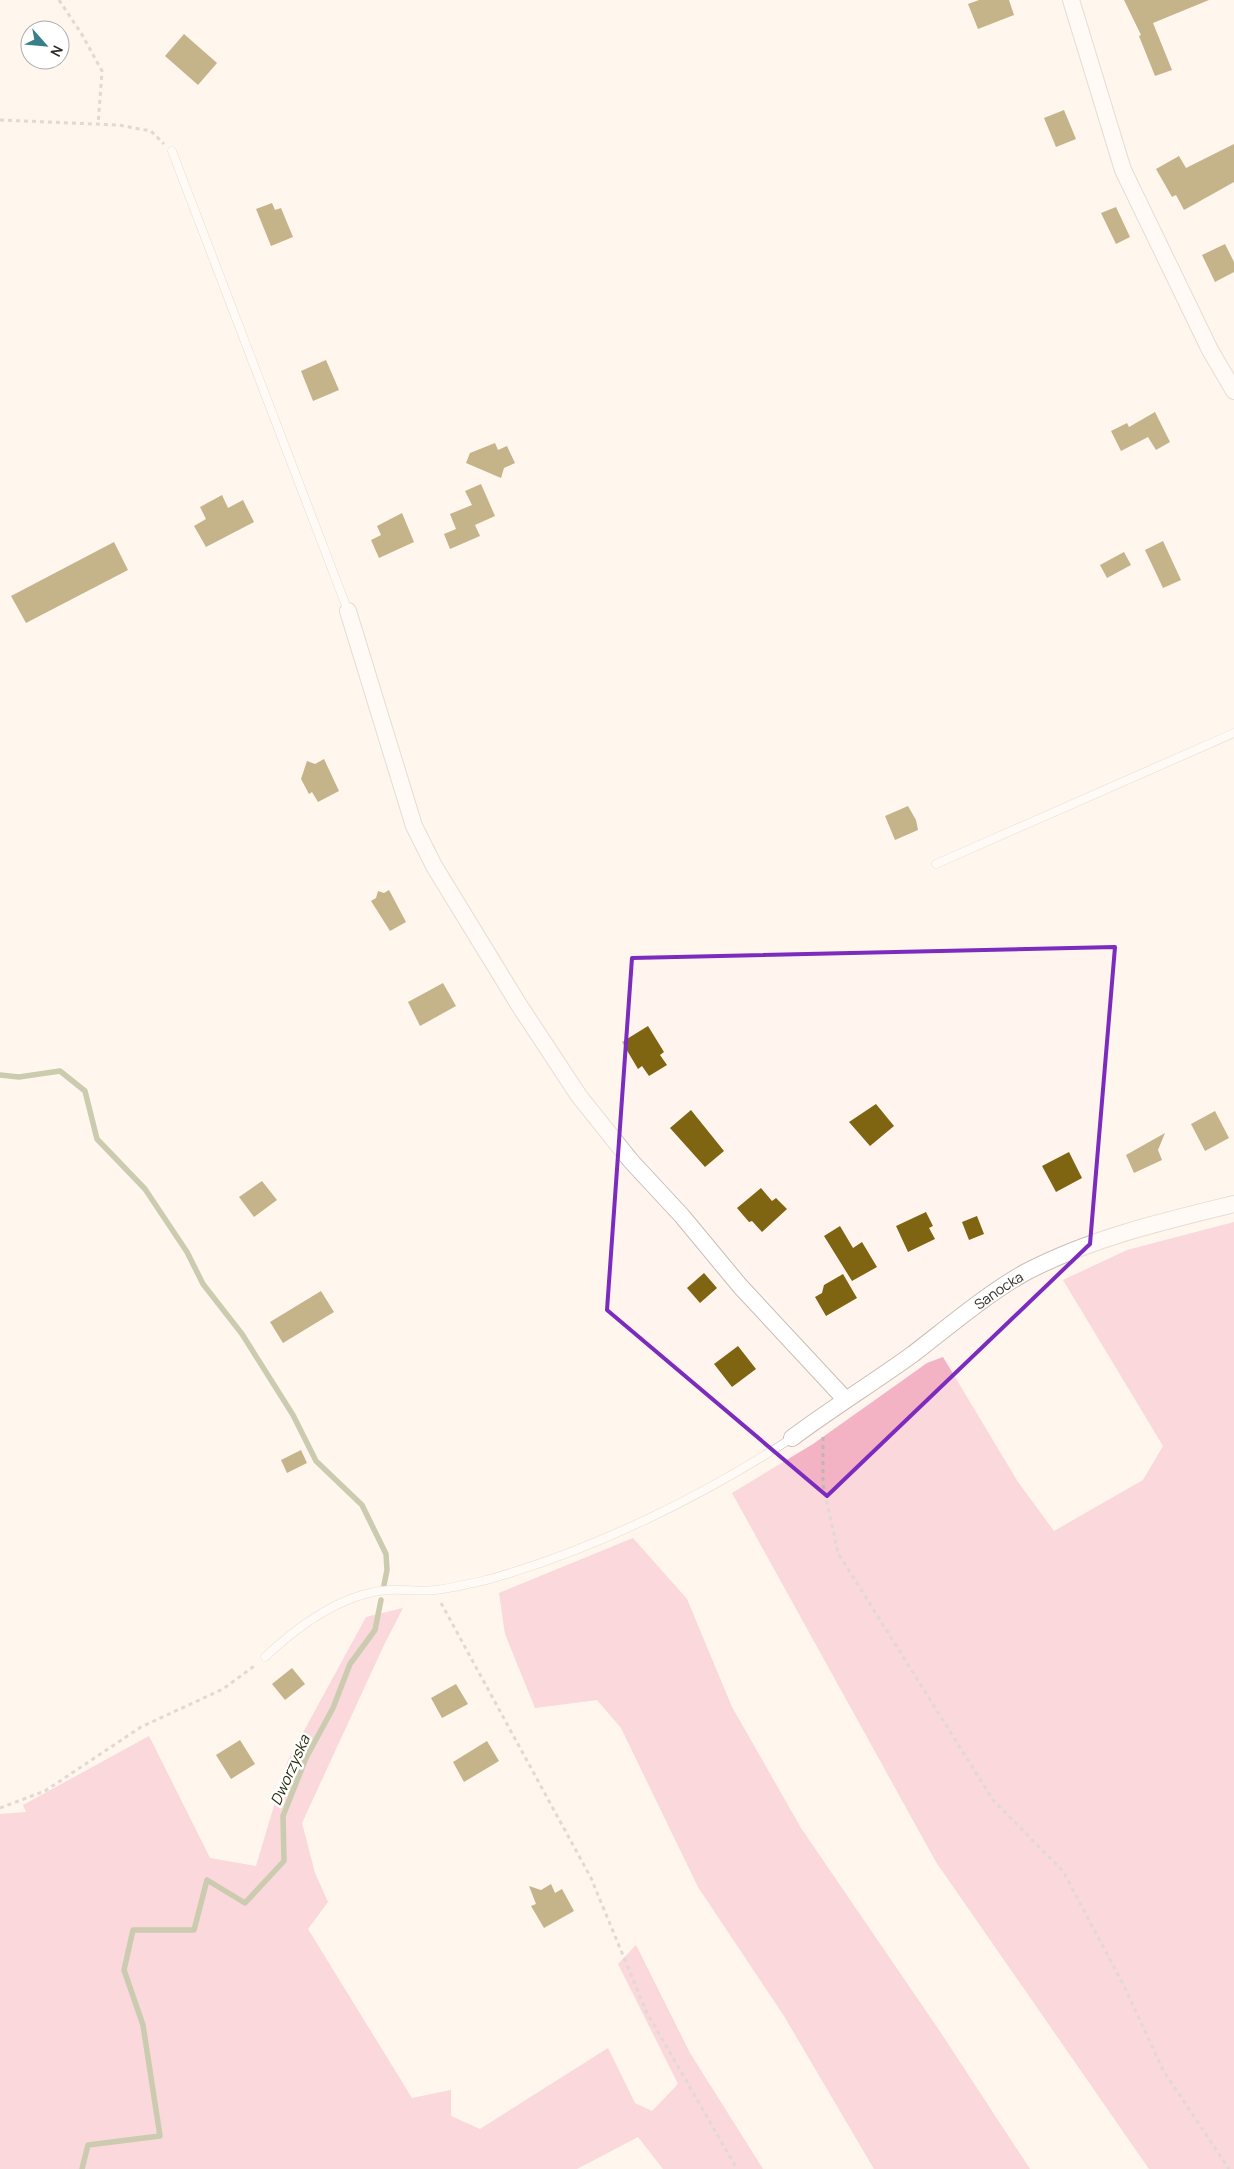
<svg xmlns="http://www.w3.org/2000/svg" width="1234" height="2169" viewBox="0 0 1234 2169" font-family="Manrope,sans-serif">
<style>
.green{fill:#f4b3c5}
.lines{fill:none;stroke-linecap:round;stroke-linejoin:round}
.stream{stroke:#8d9862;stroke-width:5.5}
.building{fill:#7f6411}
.lane-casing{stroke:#c9beb5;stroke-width:9}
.street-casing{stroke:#c9beb5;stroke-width:18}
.path{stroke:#bfb7b1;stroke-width:3;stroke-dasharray:4 4;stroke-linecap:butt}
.lane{stroke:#fff;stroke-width:8}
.street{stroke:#fff;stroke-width:16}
.marked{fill:none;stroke:#7b2cbf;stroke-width:4;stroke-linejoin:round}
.labels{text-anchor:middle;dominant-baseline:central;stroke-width:5;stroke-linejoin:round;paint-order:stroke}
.street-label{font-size:14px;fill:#312d29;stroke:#fff}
.water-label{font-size:15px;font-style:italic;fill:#272d0c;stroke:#fff}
</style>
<rect width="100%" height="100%" fill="#fff5ee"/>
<g class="green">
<polygon points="1234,1222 1234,2169 1149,2169 936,1862 732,1493 813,1444 927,1363 943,1357 1018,1482 1054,1531 1143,1480 1163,1446 1063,1280 1127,1250"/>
<polygon points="633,1538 687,1599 732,1707 801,1828 941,2033 1030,2169 874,2169 784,2016 698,1887 621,1728 597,1700 535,1708 505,1634 499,1593"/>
<polygon points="403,1608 384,1645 302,1823 315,1873 328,1902 308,1929 412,2098 451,2090 451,2116 480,2129 608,2048 635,2103 652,2111 678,2084 618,1964 636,1945 690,2053 763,2169 663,2169 638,2137 577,2169 0,2169 0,1814 26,1812 23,1805 149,1736 210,1858 256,1866 287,1762 366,1617"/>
</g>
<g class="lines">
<g class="stream">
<polyline points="0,1075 19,1077 60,1071 85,1091 97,1139 145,1189 187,1252 203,1284 242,1334 293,1415 316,1461 362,1505 386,1554 387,1570 384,1585"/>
<polyline points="82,2169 88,2145 160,2136 143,2025 124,1970 133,1930 194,1930 207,1880 245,1903 284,1861 283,1816 306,1758 333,1708 350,1664 375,1630 381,1600"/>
</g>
</g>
<g class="building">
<polygon points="979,0 1009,0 1014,15 978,29 968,4"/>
<polygon points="1124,0 1209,0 1153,23 1172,70 1155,76 1139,36 1141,35"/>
<polygon points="184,34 217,63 198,85 165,56"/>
<polygon points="1064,110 1076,139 1056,147 1044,118"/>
<polygon points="1234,144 1234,182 1184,210 1176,195 1172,197 1156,169 1179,156 1186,168"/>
<polygon points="272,203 275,210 281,208 293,237 271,246 256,209"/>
<polygon points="1116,207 1130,237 1116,244 1101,213"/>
<polygon points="1225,244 1234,262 1234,272 1215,282 1202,255"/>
<polygon points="326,360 339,390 313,401 301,371"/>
<polygon points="1155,412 1170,442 1156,450 1148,437 1121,451 1111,431 1127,423 1129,427"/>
<polygon points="495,443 498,450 507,446 515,463 504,468 501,478 466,463 470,453"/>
<polygon points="481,484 495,516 475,525 480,536 450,549 444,534 456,529 450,514 472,505 465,491"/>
<polygon points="222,495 228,508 243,500 254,522 206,547 194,526 206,519 200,507"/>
<polygon points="402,513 414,542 379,558 371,540 381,535 377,526"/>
<polygon points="1163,541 1181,580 1163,588 1145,550"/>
<polygon points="114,542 128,570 26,623 11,596"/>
<polygon points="1124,552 1131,565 1107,578 1100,565"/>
<polygon points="324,759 339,791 318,802 312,792 309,794 301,779 307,761 315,764"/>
<polygon points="908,806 916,820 918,830 895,840 885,816"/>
<polygon points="389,890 406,922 390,931 371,901 376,898 378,891 384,893"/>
<polygon points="443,983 456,1006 420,1026 408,1002"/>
<polygon points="648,1026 664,1052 660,1055 667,1065 649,1076 642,1066 638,1069 622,1042"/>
<polygon points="876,1104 894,1126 870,1146 849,1122"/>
<polygon points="691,1110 724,1151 705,1167 670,1128"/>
<polygon points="1215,1111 1229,1138 1205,1151 1191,1124"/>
<polygon points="1165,1133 1158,1150 1162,1160 1134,1173 1126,1155"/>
<polygon points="1069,1152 1082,1178 1056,1192 1042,1166"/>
<polygon points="262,1181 277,1200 254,1217 239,1197"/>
<polygon points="761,1188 772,1201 776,1198 787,1209 762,1232 752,1221 749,1222 737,1208"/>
<polygon points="926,1212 933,1226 929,1228 935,1239 908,1252 896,1226"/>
<polygon points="977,1216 984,1234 969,1240 962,1222"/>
<polygon points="840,1226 853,1248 862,1242 877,1267 852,1281 824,1236"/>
<polygon points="704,1273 717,1288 700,1303 687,1288"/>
<polygon points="843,1274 857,1298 826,1316 815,1297 822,1293 824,1285"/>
<polygon points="321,1291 334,1312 283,1343 270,1322"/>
<polygon points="738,1346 756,1369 732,1387 714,1364"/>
<polygon points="301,1450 307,1463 287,1473 281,1460"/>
<polygon points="292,1668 305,1684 285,1700 272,1684"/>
<polygon points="456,1684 468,1704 442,1718 431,1698"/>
<polygon points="240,1740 255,1764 231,1779 216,1755"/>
<polygon points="487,1741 499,1761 464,1782 453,1762"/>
<polygon points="551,1884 555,1893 562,1889 574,1911 544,1928 531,1906 536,1904 529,1886 541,1890"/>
</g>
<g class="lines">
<defs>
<g id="lane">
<polyline points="172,151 348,611"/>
<polyline points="936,864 1234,733"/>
<path d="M 265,1657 C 298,1626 342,1593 389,1590 C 404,1589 420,1592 435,1590 C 453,1588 473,1583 490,1579 C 596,1549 701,1497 792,1438"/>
</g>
<g id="street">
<polyline points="1071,0 1123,170 1210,350 1234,391"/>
<polyline points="348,611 414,826 434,866 519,1005 579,1096 631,1161 682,1216 740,1286 845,1399"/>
<path id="s1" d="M 792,1438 C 832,1408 873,1383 913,1354 C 948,1327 988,1293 1026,1272 C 1091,1238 1164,1221 1234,1204"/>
</g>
</defs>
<use href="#lane" class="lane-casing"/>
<use href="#street" class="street-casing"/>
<g class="path">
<polyline points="59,0 81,33 102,71 98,125"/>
<polyline points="0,120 118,125 151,131 164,144"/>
<polyline points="823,1437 823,1484 838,1553 993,1800 1063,1871 1124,1986 1163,2070 1229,2169"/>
<polyline points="441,1603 591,1878 646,2011 737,2169"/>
<polyline points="0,1808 45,1791 141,1727 223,1689 257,1664"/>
</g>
<use href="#lane" class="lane"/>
<use href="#street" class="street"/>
</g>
<path d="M0 0H1234V2169H0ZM 1115,947 L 1090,1244 L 827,1496 L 607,1310 L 632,958 Z" fill="#fff5ee" fill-opacity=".55" fill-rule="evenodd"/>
<path class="marked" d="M 1115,947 L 1090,1244 L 827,1496 L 607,1310 L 632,958 Z"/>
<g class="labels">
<g class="street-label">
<text stroke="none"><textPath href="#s1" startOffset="254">Sanocka</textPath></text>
</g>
<g class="water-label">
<text transform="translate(290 1770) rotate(-66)">Dworzyska</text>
</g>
</g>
<g transform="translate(45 45) rotate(117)"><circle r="24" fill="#ffffff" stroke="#adaba9"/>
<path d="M0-4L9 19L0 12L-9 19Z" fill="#387f89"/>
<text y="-8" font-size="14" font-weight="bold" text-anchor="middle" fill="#312d29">N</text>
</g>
</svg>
